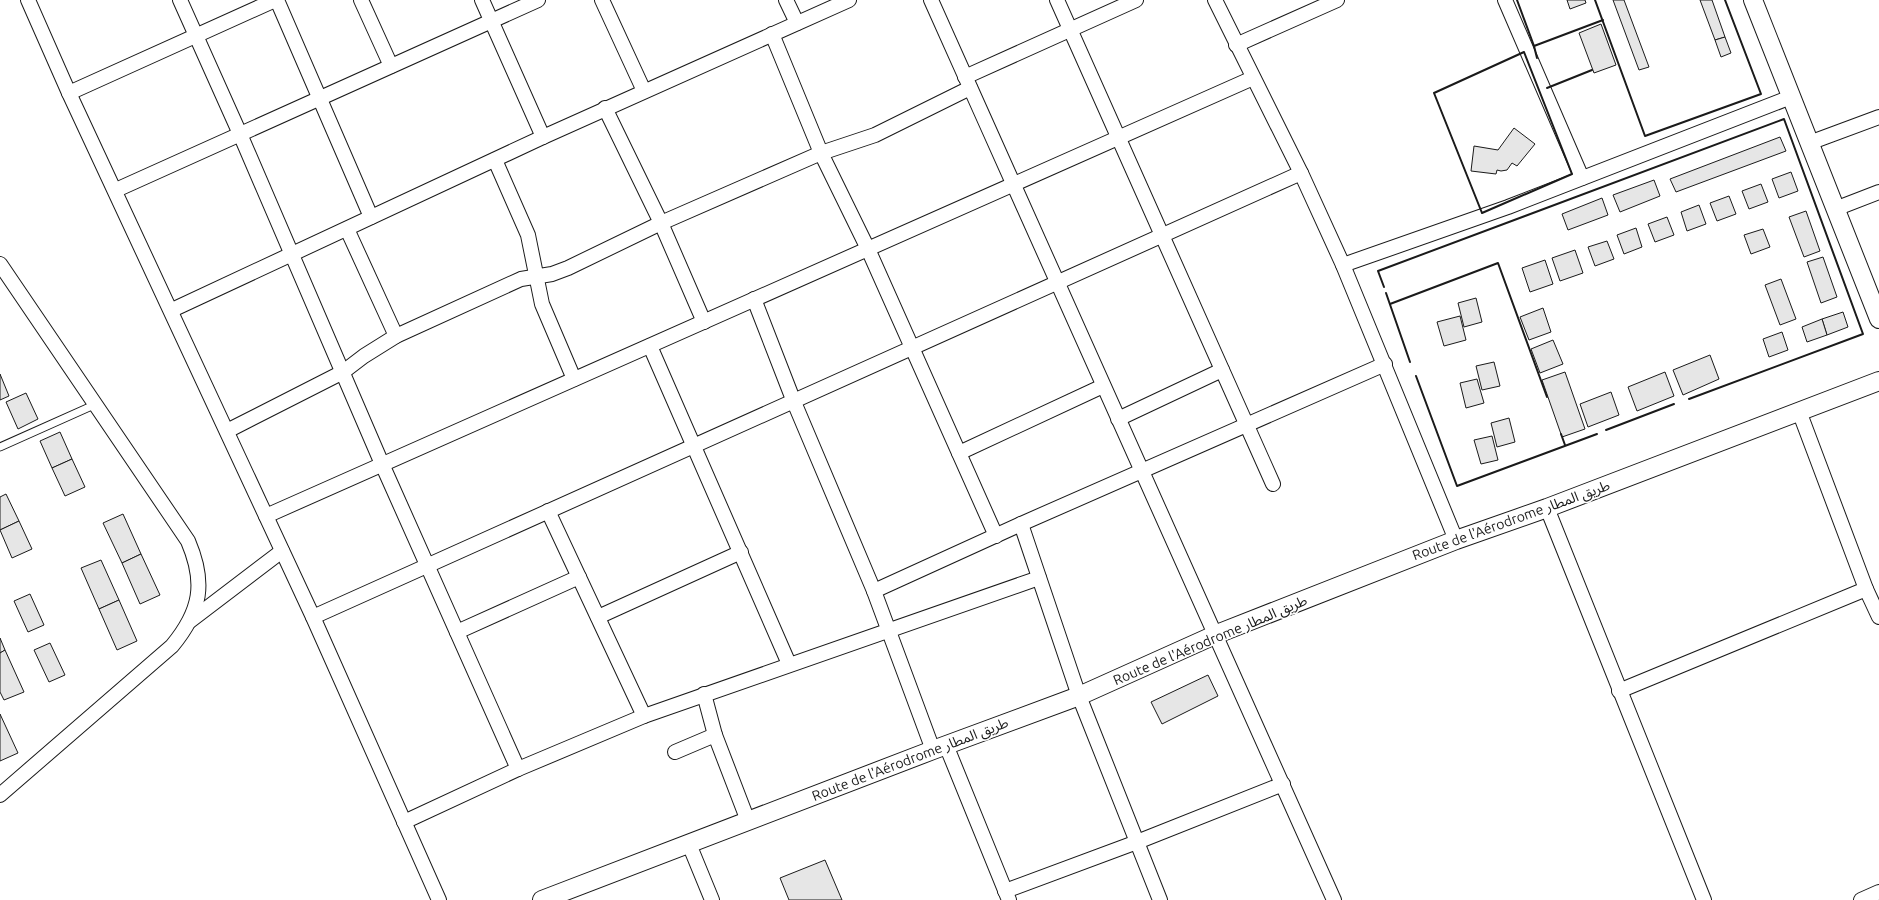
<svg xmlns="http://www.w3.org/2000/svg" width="1879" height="900" viewBox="0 0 1879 900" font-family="Ubuntu,'Noto Sans Arabic',sans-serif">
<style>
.building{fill:#e6e6e6;stroke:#1a1a1a}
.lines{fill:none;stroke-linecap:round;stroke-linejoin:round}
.service-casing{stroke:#1a1a1a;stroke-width:9}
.minor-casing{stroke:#1a1a1a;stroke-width:16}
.tertiary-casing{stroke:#1a1a1a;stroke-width:20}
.service{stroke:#fff;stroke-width:7}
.minor{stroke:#fff;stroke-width:14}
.tertiary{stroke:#fff;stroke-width:18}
.wall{stroke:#1a1a1a;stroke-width:2}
.labels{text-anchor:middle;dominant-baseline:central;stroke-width:3;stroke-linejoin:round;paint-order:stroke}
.street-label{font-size:14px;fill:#1a1a1a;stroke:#fff}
</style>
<rect width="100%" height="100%" fill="#fff"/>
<g class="building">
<polygon points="1567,0 1585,0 1586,3 1570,9"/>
<polygon points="1613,0 1624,0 1649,67 1639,70"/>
<polygon points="1700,0 1712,0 1725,37 1715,40"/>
<polygon points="1601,24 1616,65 1594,73 1579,33"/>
<polygon points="1725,37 1731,53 1721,57 1715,40"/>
<polygon points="1514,128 1535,144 1517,166 1512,163 1507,170 1501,171 1497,170 1496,174 1471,171 1474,146 1498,150"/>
<polygon points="1780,137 1786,151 1676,192 1670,179"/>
<polygon points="1791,172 1798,191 1779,198 1772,179"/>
<polygon points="1654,180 1660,196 1620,212 1613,195"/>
<polygon points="1761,184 1768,202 1749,209 1742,191"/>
<polygon points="1729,196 1736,214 1717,221 1710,203"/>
<polygon points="1602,198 1608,215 1568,230 1562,214"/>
<polygon points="1699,205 1706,224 1687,231 1681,212"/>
<polygon points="1806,211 1820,251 1804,257 1789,217"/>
<polygon points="1667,217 1674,235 1655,242 1648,224"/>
<polygon points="1636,228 1642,247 1624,254 1617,235"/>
<polygon points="1763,229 1770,247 1751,254 1744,235"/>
<polygon points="1607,241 1614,259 1595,266 1588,247"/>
<polygon points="1575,250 1583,273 1560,281 1552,258"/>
<polygon points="1823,257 1837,297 1821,303 1807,262"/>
<polygon points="1545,260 1553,284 1530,292 1522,268"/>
<polygon points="1781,279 1796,319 1780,325 1765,285"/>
<polygon points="1476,298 1482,322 1464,327 1458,303"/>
<polygon points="1543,308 1551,332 1529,340 1520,317"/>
<polygon points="1843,312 1848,327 1827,335 1822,319"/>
<polygon points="1460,316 1466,340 1444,346 1437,322"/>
<polygon points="1822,319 1827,335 1807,342 1802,327"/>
<polygon points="1782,332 1788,350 1769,357 1763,339"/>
<polygon points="1553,340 1563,364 1540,373 1531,349"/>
<polygon points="1710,355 1719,379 1683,395 1673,370"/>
<polygon points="1494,362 1500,386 1482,390 1476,366"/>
<polygon points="1565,372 1585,429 1562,437 1542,380"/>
<polygon points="1665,372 1674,396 1637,411 1628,387"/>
<polygon points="0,374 9,396 0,400"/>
<polygon points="1477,379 1484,403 1466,408 1460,383"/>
<polygon points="1611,392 1619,415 1588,427 1580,404"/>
<polygon points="26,393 38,419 18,429 6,402"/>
<polygon points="1509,418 1515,442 1497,447 1491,423"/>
<polygon points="60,432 72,459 52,468 40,441"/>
<polygon points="1492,436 1498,460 1481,464 1474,440"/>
<polygon points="72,459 85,487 65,496 52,468"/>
<polygon points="6,494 19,521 0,530 0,497"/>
<polygon points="123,514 141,554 122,563 103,523"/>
<polygon points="19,521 32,549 12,558 0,530"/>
<polygon points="141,554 160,595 140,604 122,563"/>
<polygon points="101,560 119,600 99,609 81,568"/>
<polygon points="30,594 44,625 28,632 14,601"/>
<polygon points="119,600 137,641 117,650 99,609"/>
<polygon points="0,638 5,650 0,653"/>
<polygon points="50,643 65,675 49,682 34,650"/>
<polygon points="5,650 24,692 4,700 0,692 0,653"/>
<polygon points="1208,675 1218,696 1162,724 1151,702"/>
<polygon points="0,714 18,753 0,761"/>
<polygon points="825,860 842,900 789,900 780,878"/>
</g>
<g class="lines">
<defs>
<polyline id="service" points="0,447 94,405"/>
<g id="minor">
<polyline points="28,0 69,93 313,617 439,900"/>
<polyline points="180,0 240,134 382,464 518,769"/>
<polyline points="277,0 371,217"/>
<polyline points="361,0 391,66"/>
<polyline points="482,0 543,137"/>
<polyline points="602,0 644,91"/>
<polyline points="786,0 797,23"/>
<path d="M 931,0 C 1065,300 1201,599 1334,900"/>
<polyline points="1057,0 1273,484"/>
<polyline points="1215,0 1301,173 1343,265 1456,540"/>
<polyline points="1505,0 1582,178"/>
<polyline points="772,34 821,153 868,249 996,536"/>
<polyline points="1236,45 1337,0"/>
<polyline points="965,77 1136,0"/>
<polyline points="69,93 275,0"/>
<polyline points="605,108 661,223 704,322"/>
<polyline points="1809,143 1879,117"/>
<polyline points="495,160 528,235 542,304 574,379"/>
<polyline points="116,190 538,0"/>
<polyline points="1835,209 1879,192"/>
<polyline points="347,229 396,336"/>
<path d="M 0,264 L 188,541 C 206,583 201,611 172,646 L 0,795"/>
<polyline points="1343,265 1508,207 1791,97"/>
<polyline points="754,299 794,402 874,591 933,750"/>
<polyline points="172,310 543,137 849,0"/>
<polyline points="650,346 789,664"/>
<polyline points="1799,411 1866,589 1879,617"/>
<polyline points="1118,419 1222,370"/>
<polyline points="227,431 343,372 364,356 396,336 521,279 552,274 568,268 661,223 821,153 875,135 970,88"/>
<polyline points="959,453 1103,386"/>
<polyline points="1547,508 1704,900"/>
<polyline points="548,511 644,716"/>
<polyline points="266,516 1253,78"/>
<polyline points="1021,524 1079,696 1160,900"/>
<polyline points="874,591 1021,524 1385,364"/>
<polyline points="313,617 1301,173"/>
<polyline points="598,617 741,552"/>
<polyline points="190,621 282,551"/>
<polyline points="457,632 579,577"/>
<polyline points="1619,691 1866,589"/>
<polyline points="704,694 715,735 748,821"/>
<polyline points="946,745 1009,900"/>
<polyline points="675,752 715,735"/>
<polyline points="404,822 518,769 644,716 1039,578"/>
<polyline points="689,844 712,900"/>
<polyline points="1005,891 1137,842 1283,784"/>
<polyline points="1861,900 1879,892"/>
</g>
<g id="tertiary">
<polyline points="1753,0 1879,319"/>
<polyline points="542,900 933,750 1079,696 1217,634 1456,540 1547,508 1879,381"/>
</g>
</defs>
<use href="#service" class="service-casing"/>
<use href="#minor" class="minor-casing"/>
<use href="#tertiary" class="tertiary-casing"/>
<use href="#service" class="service"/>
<use href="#minor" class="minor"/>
<use href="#tertiary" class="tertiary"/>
<g class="wall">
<polyline points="1517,0 1534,46 1603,20"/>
<polyline points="1595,0 1645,136 1761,94 1725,0"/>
<polyline points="1534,46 1537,58"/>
<polygon points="1524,52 1572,174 1482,213 1434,93"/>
<polyline points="1547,88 1592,70"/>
<polyline points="1384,287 1378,271 1784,119 1863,334 1689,399"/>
<polyline points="1386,293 1410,362"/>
<polyline points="1390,304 1498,263 1547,397"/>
<polyline points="1416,376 1457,486 1597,434"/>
<polyline points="1606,430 1674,404"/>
<polyline points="1561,434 1565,445"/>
</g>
</g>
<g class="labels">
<g class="street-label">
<text transform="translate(1511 520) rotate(-20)">Route de l'Aérodrome طريق المطار</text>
<text transform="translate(1210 640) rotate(-23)">Route de l'Aérodrome طريق المطار</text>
<text transform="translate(910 759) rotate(-21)">Route de l'Aérodrome طريق المطار</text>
</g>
</g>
</svg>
